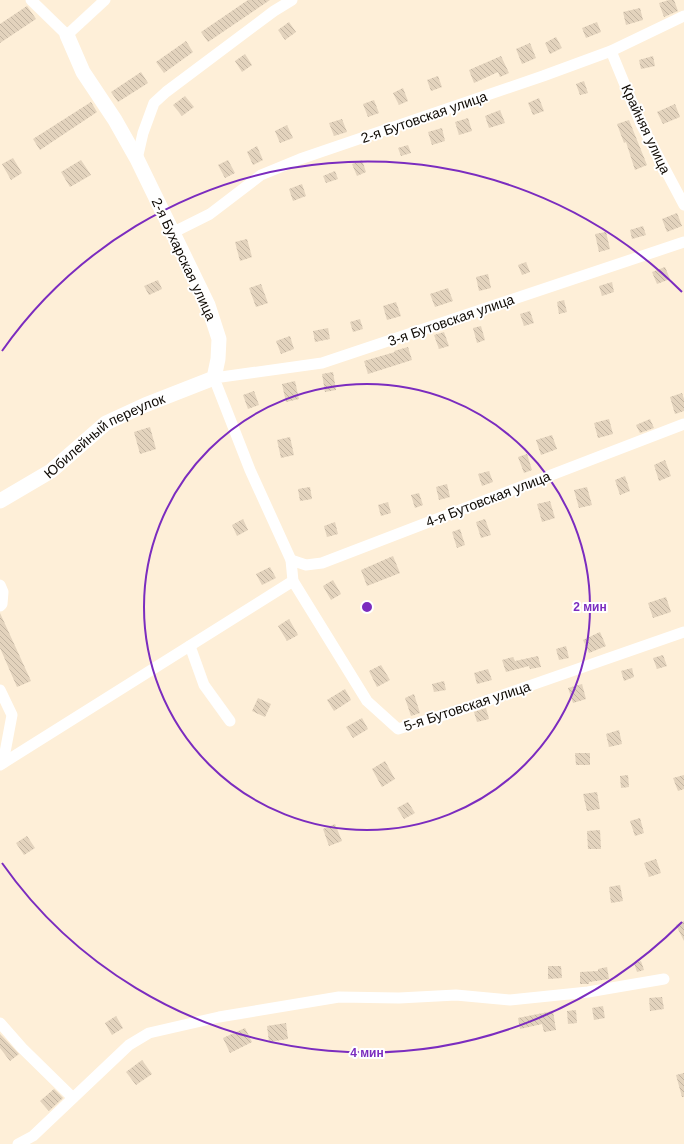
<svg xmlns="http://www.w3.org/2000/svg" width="684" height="1144" viewBox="0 0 684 1144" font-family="Helvetica,sans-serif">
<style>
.building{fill:url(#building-back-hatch)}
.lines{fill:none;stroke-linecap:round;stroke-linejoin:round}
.street{stroke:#fff;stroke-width:11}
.secondary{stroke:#fff;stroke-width:15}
.ring{fill:none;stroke:#7b2cbf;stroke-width:2}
.labels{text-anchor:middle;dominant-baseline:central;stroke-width:4;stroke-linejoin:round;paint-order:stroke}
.street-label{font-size:14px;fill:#0f0a04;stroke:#fff}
.centre{fill:#7b2cbf;stroke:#fff;stroke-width:2}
.ring-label{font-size:12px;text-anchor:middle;font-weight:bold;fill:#7b2cbf;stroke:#fff;stroke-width:4;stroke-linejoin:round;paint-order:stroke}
</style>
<defs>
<pattern id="building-back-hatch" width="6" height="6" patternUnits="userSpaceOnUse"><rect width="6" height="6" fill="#e3d3bd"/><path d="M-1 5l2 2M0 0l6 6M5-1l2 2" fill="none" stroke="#c2b4a1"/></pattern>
</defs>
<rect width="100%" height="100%" fill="#feefd8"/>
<g class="building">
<polygon points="248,0 270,0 208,42 201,32"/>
<polygon points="669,0 674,0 678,11 664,17 659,3"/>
<polygon points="27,6 36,19 0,43 0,24"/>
<polygon points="640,8 643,20 626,25 623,12"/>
<polygon points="289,22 296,32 285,40 278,30"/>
<polygon points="597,22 601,32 586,38 582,28"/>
<polygon points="556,37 562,48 550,54 545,43"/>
<polygon points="186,41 193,52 164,73 156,62"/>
<polygon points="530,43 536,58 522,64 516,49"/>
<polygon points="245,54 252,65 242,72 235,61"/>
<polygon points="501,56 509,73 500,77 498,72 474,83 469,70"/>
<polygon points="653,56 655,66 641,69 639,60"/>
<polygon points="141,72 148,83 118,102 111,92"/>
<polygon points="438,76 442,87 431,91 427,80"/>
<polygon points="584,81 588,93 580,95 576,84"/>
<polygon points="403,88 408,101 399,105 393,93"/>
<polygon points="185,96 194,107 182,116 173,105"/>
<polygon points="539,98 544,111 533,115 528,103"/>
<polygon points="374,100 379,113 368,117 363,104"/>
<polygon points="91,102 97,112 40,150 33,139"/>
<polygon points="675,104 680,117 663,124 657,112"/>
<polygon points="500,110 505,123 489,128 485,116"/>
<polygon points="468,118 472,131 459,135 455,122"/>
<polygon points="342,119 347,132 334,136 329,123"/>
<polygon points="629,120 647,165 635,170 626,142 624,143 617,124"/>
<polygon points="287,125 293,138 280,143 275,131"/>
<polygon points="442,128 445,141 432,145 428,132"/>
<polygon points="408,145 411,153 401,156 398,148"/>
<polygon points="257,146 263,160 253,165 247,152"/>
<polygon points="13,158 22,173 11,180 2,164"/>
<polygon points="81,160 91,175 70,187 61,172"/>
<polygon points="228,160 235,173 225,178 218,165"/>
<polygon points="362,160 366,172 357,176 352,164"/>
<polygon points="335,171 338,179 326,183 323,176"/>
<polygon points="302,184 306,196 293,201 289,189"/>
<polygon points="677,213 682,226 667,232 662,219"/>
<polygon points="643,226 646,235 632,239 630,230"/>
<polygon points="606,232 610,249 599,252 595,234"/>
<polygon points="247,239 252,257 240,261 235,242"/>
<polygon points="526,262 530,272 522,275 518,265"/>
<polygon points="665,267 670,279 657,284 652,272"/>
<polygon points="488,274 491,288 479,291 476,277"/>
<polygon points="158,280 162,289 149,295 144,286"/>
<polygon points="612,282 614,292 602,296 599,286"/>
<polygon points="261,284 268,303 256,307 249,288"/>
<polygon points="448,288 453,301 435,307 430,294"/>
<polygon points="564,300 567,312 559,314 557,302"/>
<polygon points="396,302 401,316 387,320 383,306"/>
<polygon points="530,311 534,323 524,326 520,314"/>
<polygon points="360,319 363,329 353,332 350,322"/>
<polygon points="481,326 485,340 477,343 473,328"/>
<polygon points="328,328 330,339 315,342 313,331"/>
<polygon points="444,332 449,346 439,349 434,335"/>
<polygon points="290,336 294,349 281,354 276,341"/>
<polygon points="408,347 412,360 368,374 364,361 395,352 394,351"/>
<polygon points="333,372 336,390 325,392 322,374"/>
<polygon points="295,381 299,399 286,402 282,384"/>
<polygon points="254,391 259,405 248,409 243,395"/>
<polygon points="682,393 684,399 684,411 675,414 670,397"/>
<polygon points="609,419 613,434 598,438 594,423"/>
<polygon points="650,419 654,428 640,433 636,425"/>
<polygon points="150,427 156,449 140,454 134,432"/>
<polygon points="552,435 557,449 541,455 536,440"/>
<polygon points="290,437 294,455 281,458 277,440"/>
<polygon points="527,454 532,470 524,473 518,457"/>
<polygon points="665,460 671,476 659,481 654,465"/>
<polygon points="489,471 493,482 482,486 478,474"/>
<polygon points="625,476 630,491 620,495 615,480"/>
<polygon points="447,484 450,497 439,500 436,487"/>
<polygon points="310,487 312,499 300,501 298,489"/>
<polygon points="587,487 592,505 579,508 574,490"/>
<polygon points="419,493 423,505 415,508 411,495"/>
<polygon points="550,501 555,518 542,522 537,504"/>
<polygon points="388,502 391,513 381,516 378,505"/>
<polygon points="243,519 248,530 237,536 232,525"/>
<polygon points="485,519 491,535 481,538 476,522"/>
<polygon points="335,522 338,534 327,537 324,526"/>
<polygon points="460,529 465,545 457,548 452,532"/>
<polygon points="393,556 400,573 367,586 361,570"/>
<polygon points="270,567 276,578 262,585 256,574"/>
<polygon points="333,580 341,594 331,600 323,586"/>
<polygon points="666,597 671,612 653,618 648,603"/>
<polygon points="0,613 31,681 17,687 0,648"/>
<polygon points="289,619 298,635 287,641 278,626"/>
<polygon points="600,632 606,646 589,653 583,640"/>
<polygon points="566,646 569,658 559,660 556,649"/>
<polygon points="663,655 667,666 657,669 653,658"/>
<polygon points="538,656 541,667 530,669 529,666 506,672 502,660 513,657 515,661"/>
<polygon points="381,665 390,680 377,687 369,671"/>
<polygon points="632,668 634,677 624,681 621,671"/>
<polygon points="488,669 492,680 477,684 474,673"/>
<polygon points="444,681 446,690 434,692 432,684"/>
<polygon points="582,684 586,699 573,703 568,688"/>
<polygon points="345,689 351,700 334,711 327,700"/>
<polygon points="414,694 420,713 411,716 405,698"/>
<polygon points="258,698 271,704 265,717 252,711"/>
<polygon points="486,708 489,719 477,722 474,712"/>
<polygon points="362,718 368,729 353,738 346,727"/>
<polygon points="619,730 622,744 609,747 606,734"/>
<polygon points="575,753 590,753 590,765 576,765"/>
<polygon points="385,761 395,779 382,787 372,769"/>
<polygon points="628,775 629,787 621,788 620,776"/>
<polygon points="684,775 684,789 678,791 673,778"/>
<polygon points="597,792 600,809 587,811 583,794"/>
<polygon points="408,802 415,813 404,819 397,808"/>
<polygon points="640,818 644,833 635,836 630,821"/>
<polygon points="335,824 342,841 329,846 323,829"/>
<polygon points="600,830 601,849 588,849 587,831"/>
<polygon points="27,836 35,848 24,855 16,843"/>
<polygon points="656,859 661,873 649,877 644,863"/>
<polygon points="620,885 623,901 611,903 609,887"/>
<polygon points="684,921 684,941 676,925"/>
<polygon points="641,961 644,970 637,972 634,963"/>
<polygon points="548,966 561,966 562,978 548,979"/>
<polygon points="607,967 609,979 589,982 589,984 580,984 580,972 598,971 598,969"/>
<polygon points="662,997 664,1009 650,1011 649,998"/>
<polygon points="603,1006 605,1018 594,1020 592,1008"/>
<polygon points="576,1010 577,1023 568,1024 567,1011"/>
<polygon points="553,1011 556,1030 544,1032 542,1024 520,1029 518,1018"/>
<polygon points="116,1016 123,1028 112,1035 105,1023"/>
<polygon points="286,1023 288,1039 269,1042 267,1026"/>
<polygon points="245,1028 252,1042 230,1053 223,1038"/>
<polygon points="0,1034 19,1054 10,1061 0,1048"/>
<polygon points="142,1060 152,1074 136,1085 126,1072"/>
<polygon points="684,1073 684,1097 682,1097 676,1075"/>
<polygon points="54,1089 63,1098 49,1111 40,1101"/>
</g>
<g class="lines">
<g class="street">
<polyline points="31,0 67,35 105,0"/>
<polyline points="611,51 641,124 684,205"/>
<polyline points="137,159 143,133 154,103 166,92 274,11 292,0"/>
<polyline points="172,233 210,214 261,175 300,159 543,76 611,51 684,16"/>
<polyline points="684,242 322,363 214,378 250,470 291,560 293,581 367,701 398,729 460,710 684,632"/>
<polyline points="291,560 306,565 322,563 684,424"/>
<polyline points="0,585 3,592 2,604 0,606"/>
<polyline points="190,646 204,685 230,721"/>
<polyline points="0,690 12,715 3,763"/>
<polyline points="0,765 293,581"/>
<polyline points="0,1023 22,1048 73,1098"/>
<polyline points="18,1144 33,1136 129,1045 149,1033 219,1017 339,997 399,998 456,995 510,1000 588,992 664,979"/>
</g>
<path class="secondary" id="s1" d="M 0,501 L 51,471 L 106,423 L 145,405 L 214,378 L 218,359 L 219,339 L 208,305 L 137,159 L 115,120 L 83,72 L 67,35"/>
</g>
<g class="ring">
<circle cx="367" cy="607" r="223"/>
<path d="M682 922A446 446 0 0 1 2 863M2 351A446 446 0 0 1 682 292"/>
</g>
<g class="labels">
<g class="street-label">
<text transform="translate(424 117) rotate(-19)">2-я Бутовская улица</text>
<text transform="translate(646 129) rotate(65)">Крайняя улица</text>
<text transform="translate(184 259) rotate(65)">2-я Бухарская улица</text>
<text transform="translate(451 320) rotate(-19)">3-я Бутовская улица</text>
<text stroke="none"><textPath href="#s1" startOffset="124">Юбилейный переулок</textPath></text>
<text transform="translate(488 499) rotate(-21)">4-я Бутовская улица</text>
<text transform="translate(467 706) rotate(-18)">5-я Бутовская улица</text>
</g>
</g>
<circle cx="367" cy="607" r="6" class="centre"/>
<g class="ring-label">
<text x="590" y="611">2 мин</text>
<text x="367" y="1057">4 мин</text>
</g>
</svg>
